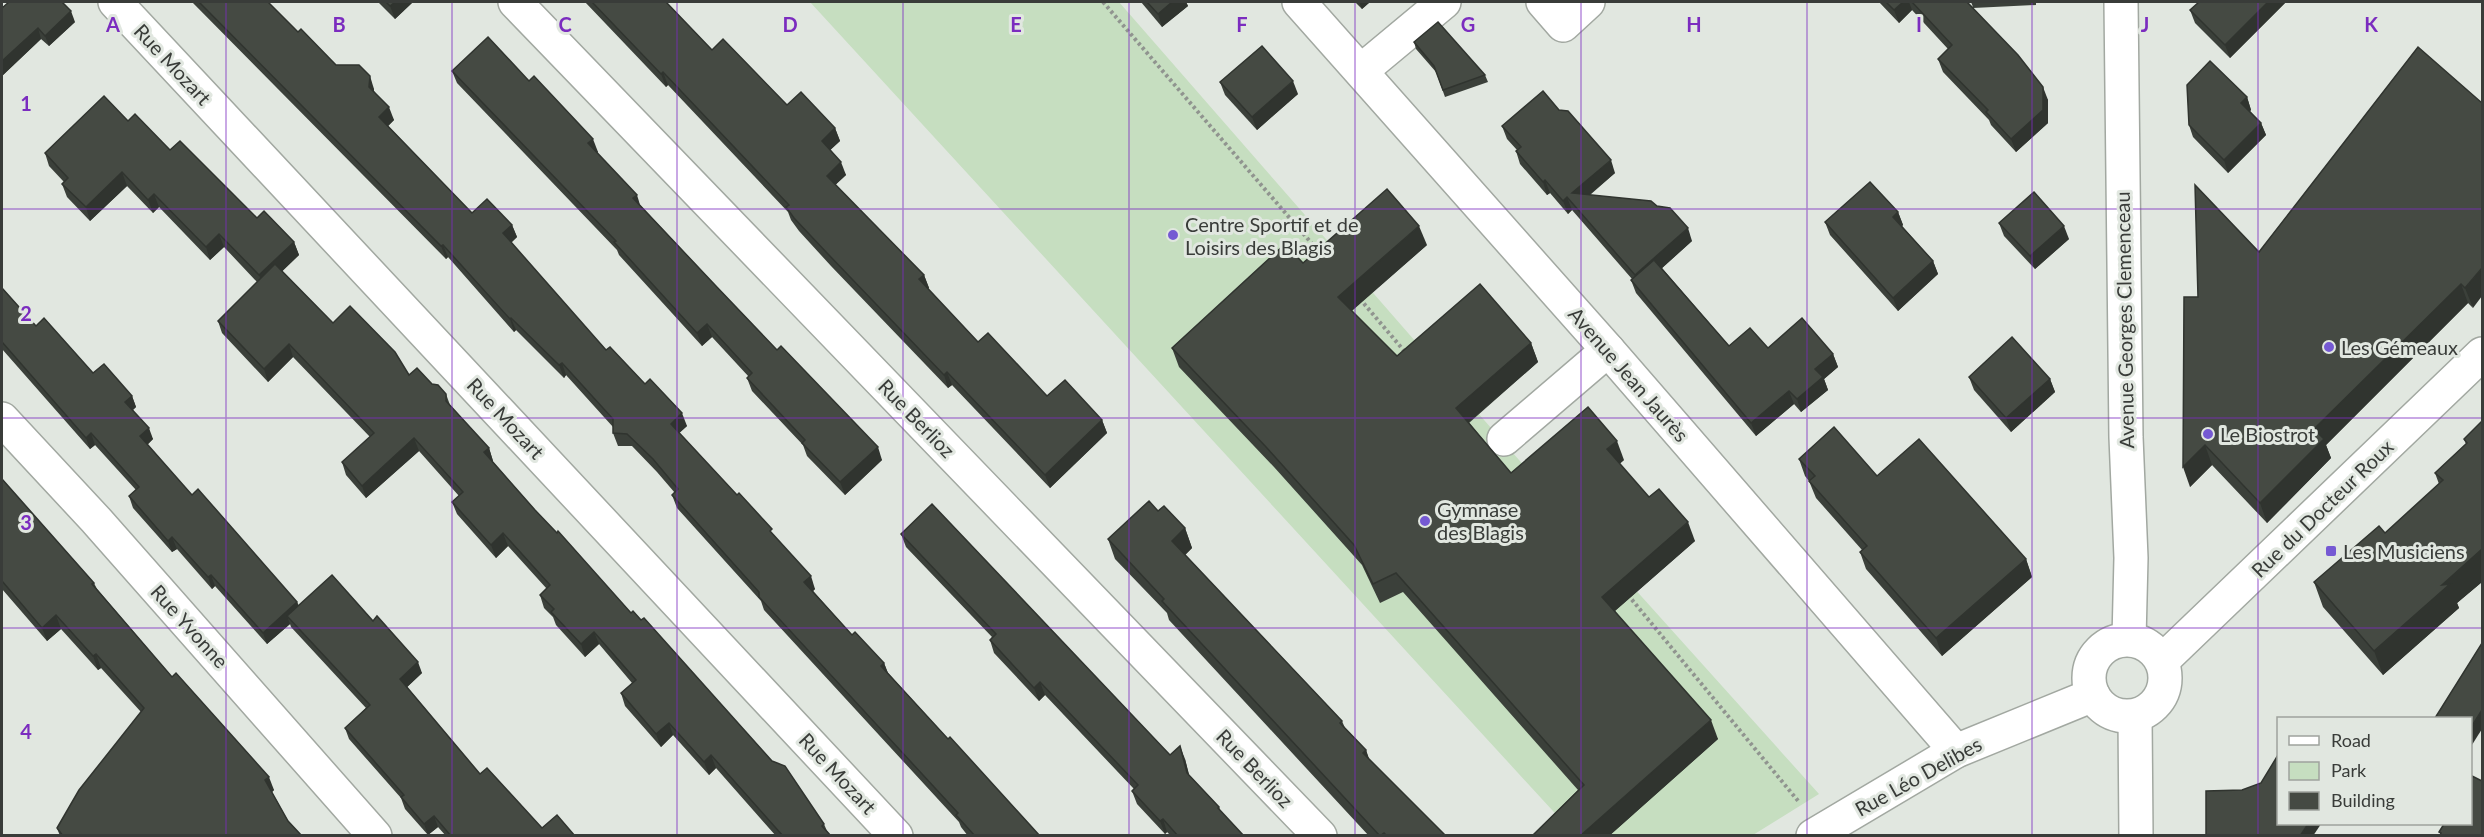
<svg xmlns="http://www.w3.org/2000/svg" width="2484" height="837" viewBox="0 0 2484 837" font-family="Lato,sans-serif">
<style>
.green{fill:#c6dec0}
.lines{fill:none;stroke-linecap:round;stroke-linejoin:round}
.minor-casing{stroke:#a2a8a1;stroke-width:36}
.path{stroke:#90948f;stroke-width:4;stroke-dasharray:3 3;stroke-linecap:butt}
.minor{stroke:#fff;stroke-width:33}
.wall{fill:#3b403a}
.shaded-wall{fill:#30342f}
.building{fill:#454a43;stroke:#30342f;stroke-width:1.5}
.grid{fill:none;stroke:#7b2cbf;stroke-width:1.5;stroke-opacity:0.55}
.poi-dot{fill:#7559d3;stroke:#e1e7e0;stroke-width:2}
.labels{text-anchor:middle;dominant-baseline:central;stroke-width:6;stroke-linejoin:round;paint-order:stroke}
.street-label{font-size:20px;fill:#393c39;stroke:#e1e7e0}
.poi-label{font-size:20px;fill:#393c39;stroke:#e1e7e0;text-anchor:start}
.grid-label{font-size:20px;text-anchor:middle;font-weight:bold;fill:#7b2cbf;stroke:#e1e7e0;stroke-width:6;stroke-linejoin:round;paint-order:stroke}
</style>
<rect width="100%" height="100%" fill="#e1e7e0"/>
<polygon class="green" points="810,2 1119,2 1526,468 1819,794 1753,835 1575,835"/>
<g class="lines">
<defs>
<g id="minor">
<polyline points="115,2 896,836"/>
<polyline points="515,2 1320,836"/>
<polyline points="1299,2 1608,350 1956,751"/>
<polyline points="1543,2 1563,25 1588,2"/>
<polyline points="2121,2 2126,437 2131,558 2129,639"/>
<polyline points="1361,71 1444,2"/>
<polyline points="2,419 96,520 375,836"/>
<polyline points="1504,439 1608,350"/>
<circle cx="2127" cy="678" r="38"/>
<polyline points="2162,661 2482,354"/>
<polyline points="2135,716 2136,836"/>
<polyline points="1813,836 1956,751 2093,695"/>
</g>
</defs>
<use href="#minor" class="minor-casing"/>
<g class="path">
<polyline points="1103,2 1320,253"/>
<polyline points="1360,299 1406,353"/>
<polyline points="1628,595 1799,802"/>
</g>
<use href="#minor" class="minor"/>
</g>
<g class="wall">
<polygon points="192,2 268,2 298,32 336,65 374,89 374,91 394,120 388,126 472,213 512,225 517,237 511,243 606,350 645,384 687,426 679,433 774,536 815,589 813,591 852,635 884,663 888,673 948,739 1040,836 968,836 961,827 959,822 764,610 761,601 677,508 672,495 675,493 657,472 632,446 618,446 613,433 613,427 566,375 564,378 516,330 514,332 448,257 446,259"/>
<polygon points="378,2 413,2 395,19"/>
<polygon points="585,2 666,2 712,50 787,105 835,128 840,141 830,150 846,175 835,185 924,275 929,288 928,289 978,342 1047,396 1102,420 1107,433 1050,488 952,385 948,388 831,266 799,231 791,220 788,212 668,85 666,87"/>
<polygon points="1141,2 1186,2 1188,6 1162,27"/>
<polygon points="1355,2 1370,2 1362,9"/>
<polygon points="1879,2 1967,2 1973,7 1971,2 2036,2 2036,5 1973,8 2048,100 2048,123 2016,152 1991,125 1989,120 1943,72 1938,59 1948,49 1912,10 1899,23"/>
<polygon points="2286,2 2230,58 2195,23 2190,10"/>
<polygon points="2,8 75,22 49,46 41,39 2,76"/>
<polygon points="1414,42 1485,75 1488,82 1445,97 1436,72 1416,49"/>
<polygon points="2418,47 2473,308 2468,303 2326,445 2331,458 2267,523 2212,465 2190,487 2198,297 2259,252"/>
<polygon points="452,71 529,81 598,152 597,153 641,206 715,285 882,460 845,495 807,456 803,445 752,391 747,378 749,377 712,337 702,346 619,255 617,250 457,83"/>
<polygon points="1220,82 1298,94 1257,130 1225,95"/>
<polygon points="2247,97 2251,110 2250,111 2261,123 2266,135 2228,173 2193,137 2189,125"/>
<polygon points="128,121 170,150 257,218 294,242 299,255 282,271 333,323 409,375 432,384 446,394 450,405 489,448 493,461 493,462 535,510 631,613 824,824 827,831 831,836 776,836 716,768 709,775 673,735 661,747 625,706 621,693 632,683 599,644 585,657 556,625 553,617 544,608 540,595 547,589 508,546 496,558 457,514 452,502 459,496 419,451 366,498 346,475 342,462 370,437 293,357 268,382 222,333 218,321 257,282 224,247 210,260 159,207 153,213 127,186 90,221 67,197 62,184 64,182 49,166 45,153"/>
<polygon points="1502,126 1615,173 1590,195 1692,241 1662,268 1729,346 1768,348 1833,354 1838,367 1824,379 1828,390 1801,412 1794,404 1756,436 1636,293 1631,280 1632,279 1572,210 1568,214 1550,193 1547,195 1520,164 1516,151 1517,150 1507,139"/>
<polygon points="1898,212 1903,225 1902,226 1933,261 1938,274 1898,311 1830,235 1825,222"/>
<polygon points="1999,223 2069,239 2035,269 2004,236"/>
<polygon points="1427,245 1351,311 1397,356 1531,343 1538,362 1469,423 1511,473 1624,460 1619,464 1649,497 1695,541 1615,611 1718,739 1609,836 1532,836 1578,790 1403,592 1380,603 1362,565 1274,467 1179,367 1172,348 1303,263"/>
<polygon points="2,288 36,326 93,373 132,396 136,407 133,410 153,439 147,445 192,495 297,602 299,606 373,621 422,673 407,687 480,774 542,828 575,836 446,836 438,827 428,835 405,809 401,798 349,739 345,728 366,708 291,627 290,624 267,644 215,586 212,589 177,549 172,552 133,508 129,496 136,490 95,445 90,449 2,349"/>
<polygon points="1969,377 2050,379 2055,392 2011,432 1974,390"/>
<polygon points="2482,421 2482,582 2457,603 2459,608 2383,675 2323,607 2314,582 2385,533 2439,484 2435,473 2466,444 2464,439"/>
<polygon points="1799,459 1877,476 2026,559 2032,577 1942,656 1866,569 1860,552 1862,550 1816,498 1809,481 1805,476"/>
<polygon points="2,479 94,583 97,589 172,677 274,790 272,792 288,821 302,836 60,836 57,828 141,712 101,668 98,670 61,629 47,641 2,589"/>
<polygon points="1158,511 1185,528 1192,548 1185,555 1342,721 1345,728 1366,750 1369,760 1446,836 1369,836 1169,620 1167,613 1115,559 1108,539"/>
<polygon points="901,534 1170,755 1185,759 1189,775 1219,807 1221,812 1244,836 1171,836 1167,832 1165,834 1137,804 1132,791 1134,789 1045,695 1039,701 994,653 990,640 992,637 906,547"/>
</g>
<g class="shaded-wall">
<polygon points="395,2 413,2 395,19 390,6"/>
<polygon points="1172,2 1186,2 1188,6 1162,27 1158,14"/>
<polygon points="1359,2 1370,2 1362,9"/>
<polygon points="1903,2 1909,2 1912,10 1899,23 1894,10"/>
<polygon points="2268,2 2286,2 2230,58 2225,45"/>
<polygon points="71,11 75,22 49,46 45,36"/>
<polygon points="38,28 41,39 2,76 2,61"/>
<polygon points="663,72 668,85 666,87 661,74"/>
<polygon points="370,76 374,89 374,99 369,87"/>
<polygon points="1293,81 1298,94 1257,130 1252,117"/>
<polygon points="2043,87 2048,100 2048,123 2016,152 2011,139"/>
<polygon points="2247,97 2251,110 2246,115 2241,103"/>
<polygon points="389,107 394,120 384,130 379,117"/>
<polygon points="2261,123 2266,135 2228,173 2224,160"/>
<polygon points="835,128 840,141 826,154 822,141"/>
<polygon points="593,139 598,152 593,156 588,143"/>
<polygon points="1611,160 1615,173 1576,206 1572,193"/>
<polygon points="841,162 846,175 831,189 827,176"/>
<polygon points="122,172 127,186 90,221 86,207"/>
<polygon points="1545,180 1550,193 1547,195 1543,182"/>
<polygon points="154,194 159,207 153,213 148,200"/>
<polygon points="637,195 641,208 633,198"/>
<polygon points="1567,197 1572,210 1568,214 1563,201"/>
<polygon points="1898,212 1903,225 1898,230 1893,217"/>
<polygon points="512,225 517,237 507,246 503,233"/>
<polygon points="1419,226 1427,245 1345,317 1338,297"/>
<polygon points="2064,226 2069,239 2035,269 2030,256"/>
<polygon points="1688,228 1692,241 1640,288 1635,275"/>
<polygon points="219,234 224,247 210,260 206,247"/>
<polygon points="294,242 299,255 264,289 259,275"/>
<polygon points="443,245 448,257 446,259 441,246"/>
<polygon points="1933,261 1938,274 1898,311 1893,298"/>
<polygon points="2482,268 2482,296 2473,308 2465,288"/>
<polygon points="924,275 929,288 924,292 919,279"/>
<polygon points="2461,284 2468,303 2326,445 2331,458 2267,523 2260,503 2314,429"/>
<polygon points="511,318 516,330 514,332 510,319"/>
<polygon points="707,324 712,337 702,346 697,333"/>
<polygon points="1531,343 1538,362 1463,427 1456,408"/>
<polygon points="289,344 293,357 268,382 264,369"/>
<polygon points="1833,354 1838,367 1824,379 1828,390 1801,412 1797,399 1815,369"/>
<polygon points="562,363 566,375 564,378 559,365"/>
<polygon points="947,372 952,385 948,388 944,375"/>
<polygon points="2050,379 2055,392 2011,432 2006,418"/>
<polygon points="1789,391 1794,404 1756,436 1751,423"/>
<polygon points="132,396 136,407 129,413 125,402"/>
<polygon points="682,413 687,426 675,437 671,424"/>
<polygon points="1102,420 1107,433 1050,488 1045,475"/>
<polygon points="149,428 153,439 144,448 140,436"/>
<polygon points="91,433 95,445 90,449 86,438"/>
<polygon points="414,438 419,451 366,498 362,486"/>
<polygon points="1617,441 1624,460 1614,469 1607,449"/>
<polygon points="2205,445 2212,465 2190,487 2183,467"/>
<polygon points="878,447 882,460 845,495 840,482"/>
<polygon points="489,448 493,461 489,465 484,452"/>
<polygon points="1688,522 1695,541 1609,616 1602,597"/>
<polygon points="1185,528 1192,548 1179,561 1172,541"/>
<polygon points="503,533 508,546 496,558 491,545"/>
<polygon points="172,537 177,549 172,552 168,541"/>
<polygon points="2482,549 2482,582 2457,603 2459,608 2383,675 2374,651 2442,585"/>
<polygon points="2026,559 2032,577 1942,656 1936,638"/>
<polygon points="211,575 215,586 212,589 208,577"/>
<polygon points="811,576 815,589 809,595 804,582"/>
<polygon points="297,602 301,613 287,616 290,624 267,644 263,633"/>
<polygon points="56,615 61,629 47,641 42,628"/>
<polygon points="594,632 599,644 585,657 581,644"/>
<polygon points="96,654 101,668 98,670 93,656"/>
<polygon points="418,662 422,673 404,690 400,679"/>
<polygon points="884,663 889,676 881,666"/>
<polygon points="1040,682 1045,695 1039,701 1034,688"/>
<polygon points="2482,710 2482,729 2470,748 2470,729"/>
<polygon points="1711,720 1718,739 1609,836 1580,836"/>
<polygon points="669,723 673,735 661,747 656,734"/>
<polygon points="1180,746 1185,759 1192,786 1187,773"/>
<polygon points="1366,750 1373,770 1363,753"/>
<polygon points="711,755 716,768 709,775 704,762"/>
<polygon points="269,777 274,790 270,794 265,780"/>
<polygon points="434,816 438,827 428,835 424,824"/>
<polygon points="1163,819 1167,832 1165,834 1160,821"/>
<polygon points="2308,824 2321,824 2313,836 2300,836"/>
</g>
<g class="building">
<polygon points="9,2 62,2 71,11 45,36 38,28 2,61 2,8"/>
<polygon points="199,2 268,2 298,32 301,29 336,65 359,65 370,76 369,87 389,107 379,117 472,213 487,199 512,225 503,233 606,350 610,347 645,384 650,379 682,413 671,424 737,495 739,493 772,529 770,531 811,576 804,582 852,635 855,632 884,663 881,666 948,739 950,737 1040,836 975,836 956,815 958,813 759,597 759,592 672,495 678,489 653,459 627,434 613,433 613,419 562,363 559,365 511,318 510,319 443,245 441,246"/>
<polygon points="386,2 395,2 390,6"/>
<polygon points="592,2 666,2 712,50 723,39 787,105 801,92 835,128 822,141 841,162 827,176 924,275 919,279 978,342 988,333 1047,396 1065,380 1102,420 1045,475 947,372 944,375 827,253 794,218 786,207 789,205 663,72 661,74"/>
<polygon points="1147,2 1172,2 1158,14"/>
<polygon points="1886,2 1903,2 1894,10"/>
<polygon points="1912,2 1967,2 2018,55 2043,87 2043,110 2011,139 1986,112 1988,110 1938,59 1952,45"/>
<polygon points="2199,2 2268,2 2225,45 2190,10"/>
<polygon points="1438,22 1485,75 1443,90 1434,66 1414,42"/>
<polygon points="488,37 529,81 534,76 593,139 588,143 637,195 633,198 715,285 777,350 781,346 878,447 840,482 802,443 805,440 747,378 752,373 707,324 697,333 614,242 616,241 452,71"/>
<polygon points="1262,46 1293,81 1252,117 1220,82"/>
<polygon points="2418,47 2482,103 2482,268 2465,288 2461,284 2314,429 2324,439 2260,503 2205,445 2183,467 2184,297 2198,297 2195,185 2259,252"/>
<polygon points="2210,61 2247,97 2241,103 2261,123 2224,160 2189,125 2187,85"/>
<polygon points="1543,91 1559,110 1568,111 1611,160 1572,193 1651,201 1657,206 1670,208 1688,228 1635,275 1567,197 1563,201 1545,180 1543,182 1516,151 1521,147 1502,126"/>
<polygon points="104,96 128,121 135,114 170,150 180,141 257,218 264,211 294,242 259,275 219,234 206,247 154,194 148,200 122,172 86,207 62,184 68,178 45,153"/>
<polygon points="1870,182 1898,212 1893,217 1933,261 1893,298 1825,222"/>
<polygon points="1387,189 1419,226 1338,297 1397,356 1480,284 1531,343 1456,408 1511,473 1588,407 1617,441 1607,449 1649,497 1659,489 1688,522 1602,597 1711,720 1580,836 1532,836 1584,785 1396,573 1373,584 1354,545 1267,448 1172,348 1285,244 1303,263"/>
<polygon points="2034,192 2064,226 2030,256 1999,223"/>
<polygon points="1654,260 1729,346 1750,328 1768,348 1802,318 1833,354 1815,369 1823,377 1797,399 1789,391 1751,423 1631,280"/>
<polygon points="275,264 333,323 350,306 395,352 409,375 417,368 432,384 438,385 446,394 446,401 489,448 484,452 535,510 557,533 558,531 631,613 633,611 641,620 644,618 772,761 785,766 824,824 822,826 831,836 783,836 711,755 704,762 669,723 656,734 621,693 636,680 594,632 581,644 551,612 554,609 540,595 550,585 503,533 491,545 452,502 463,492 414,438 362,486 342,462 374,433 289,344 264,369 218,321"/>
<polygon points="2,288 36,326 44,318 93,373 104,364 132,396 125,402 149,428 140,436 192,495 198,489 297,602 263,633 211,575 208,577 172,537 168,541 129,496 139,487 91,433 86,438 2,342"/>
<polygon points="2012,337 2050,379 2006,418 1969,377"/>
<polygon points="2482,421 2482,549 2442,585 2450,584 2374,651 2314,582 2379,526 2385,533 2443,480 2435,473 2467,443 2464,439"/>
<polygon points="1834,427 1877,476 1919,439 2026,559 1936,638 1860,552 1867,546 1809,481 1815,476 1799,459"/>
<polygon points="2,479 94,583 92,584 172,677 176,673 269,777 265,780 288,821 302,836 63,836 57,828 79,790 144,708 96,654 93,656 56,615 42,628 2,581"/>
<polygon points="1149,501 1158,511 1164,506 1185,528 1172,541 1342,721 1340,723 1366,750 1363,753 1446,836 1387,836 1384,833 1380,836 1162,601 1164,599 1108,539"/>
<polygon points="932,504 1170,755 1180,746 1187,773 1219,807 1218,808 1244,836 1178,836 1163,819 1160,821 1132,791 1138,785 1040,682 1034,688 990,640 996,634 901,534"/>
<polygon points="332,575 373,621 377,616 418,662 400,679 480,774 487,768 542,828 557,815 575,836 451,836 434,816 424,824 401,797 404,795 345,728 370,705 287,616"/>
<polygon points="2482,643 2482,710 2470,729 2470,718 2435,718"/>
<polygon points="2278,755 2278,824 2308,824 2300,836 2206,836 2206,791 2242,790 2261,783"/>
<polygon points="2470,775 2482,781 2482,836 2440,836 2441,833 2439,832 2444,824 2470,824"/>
</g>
<path class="grid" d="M 226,2 L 226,836M 452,2 L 452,836M 677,2 L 677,836M 903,2 L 903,836M 1129,2 L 1129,836M 1355,2 L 1355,836M 1581,2 L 1581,836M 1807,2 L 1807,836M 2032,2 L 2032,836M 2258,2 L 2258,836M 2,209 L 2482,209M 2,418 L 2482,418M 2,628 L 2482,628"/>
<g class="poi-dot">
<circle cx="1173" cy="235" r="6"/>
<circle cx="2329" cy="347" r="6"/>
<circle cx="2208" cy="434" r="6"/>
<circle cx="1425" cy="521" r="6"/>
<rect x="2325" y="545" width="12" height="12" rx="3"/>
</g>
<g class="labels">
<g class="street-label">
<text transform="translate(173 64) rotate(47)">Rue Mozart</text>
<text transform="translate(2124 320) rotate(-91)">Avenue Georges Clemenceau</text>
<text transform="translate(1629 374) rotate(49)">Avenue Jean Jaurès</text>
<text transform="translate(506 418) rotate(47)">Rue Mozart</text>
<text transform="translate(917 418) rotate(46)">Rue Berlioz</text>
<text transform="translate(2322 508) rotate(-44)">Rue du Docteur Roux</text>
<text transform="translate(190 626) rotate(48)">Rue Yvonne</text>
<text transform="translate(1255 768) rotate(46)">Rue Berlioz</text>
<text transform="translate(838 773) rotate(47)">Rue Mozart</text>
<text transform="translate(1918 776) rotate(-29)">Rue Léo Delibes</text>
</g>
<g class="poi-label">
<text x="1185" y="224">Centre Sportif et de<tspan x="1185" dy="23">Loisirs des Blagis</tspan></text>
<text x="2341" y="347">Les Gémeaux</text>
<text x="2220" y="434">Le Biostrot</text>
<text x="1437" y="509">Gymnase<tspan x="1437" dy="23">des Blagis</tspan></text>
<text x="2343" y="551">Les Musiciens</text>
</g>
</g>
<g class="grid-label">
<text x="113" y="32">A</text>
<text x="339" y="32">B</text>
<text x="565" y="32">C</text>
<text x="790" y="32">D</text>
<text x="1016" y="32">E</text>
<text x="1242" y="32">F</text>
<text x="1468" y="32">G</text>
<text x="1694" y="32">H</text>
<text x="1919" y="32">I</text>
<text x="2145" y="32">J</text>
<text x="2371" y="32">K</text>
<text x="26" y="111">1</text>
<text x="26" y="321">2</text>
<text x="26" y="530">3</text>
<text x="26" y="739">4</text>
</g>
<rect width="2484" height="837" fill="none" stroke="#393c39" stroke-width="6"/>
<rect x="2277" y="717" width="195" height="108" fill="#e1e7e0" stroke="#9ea39d" stroke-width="1.5"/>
<rect x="2289" y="736" width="30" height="9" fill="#ffffff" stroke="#9ea39d" stroke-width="1.5"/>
<text x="2331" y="747" font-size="18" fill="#393c39">Road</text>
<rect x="2289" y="762" width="30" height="18" fill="#c6dec0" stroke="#9ea39d" stroke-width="1.5"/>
<text x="2331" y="777" font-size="18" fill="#393c39">Park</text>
<rect x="2289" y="792" width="30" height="18" fill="#454a43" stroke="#9ea39d" stroke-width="1.5"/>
<text x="2331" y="807" font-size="18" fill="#393c39">Building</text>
</svg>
